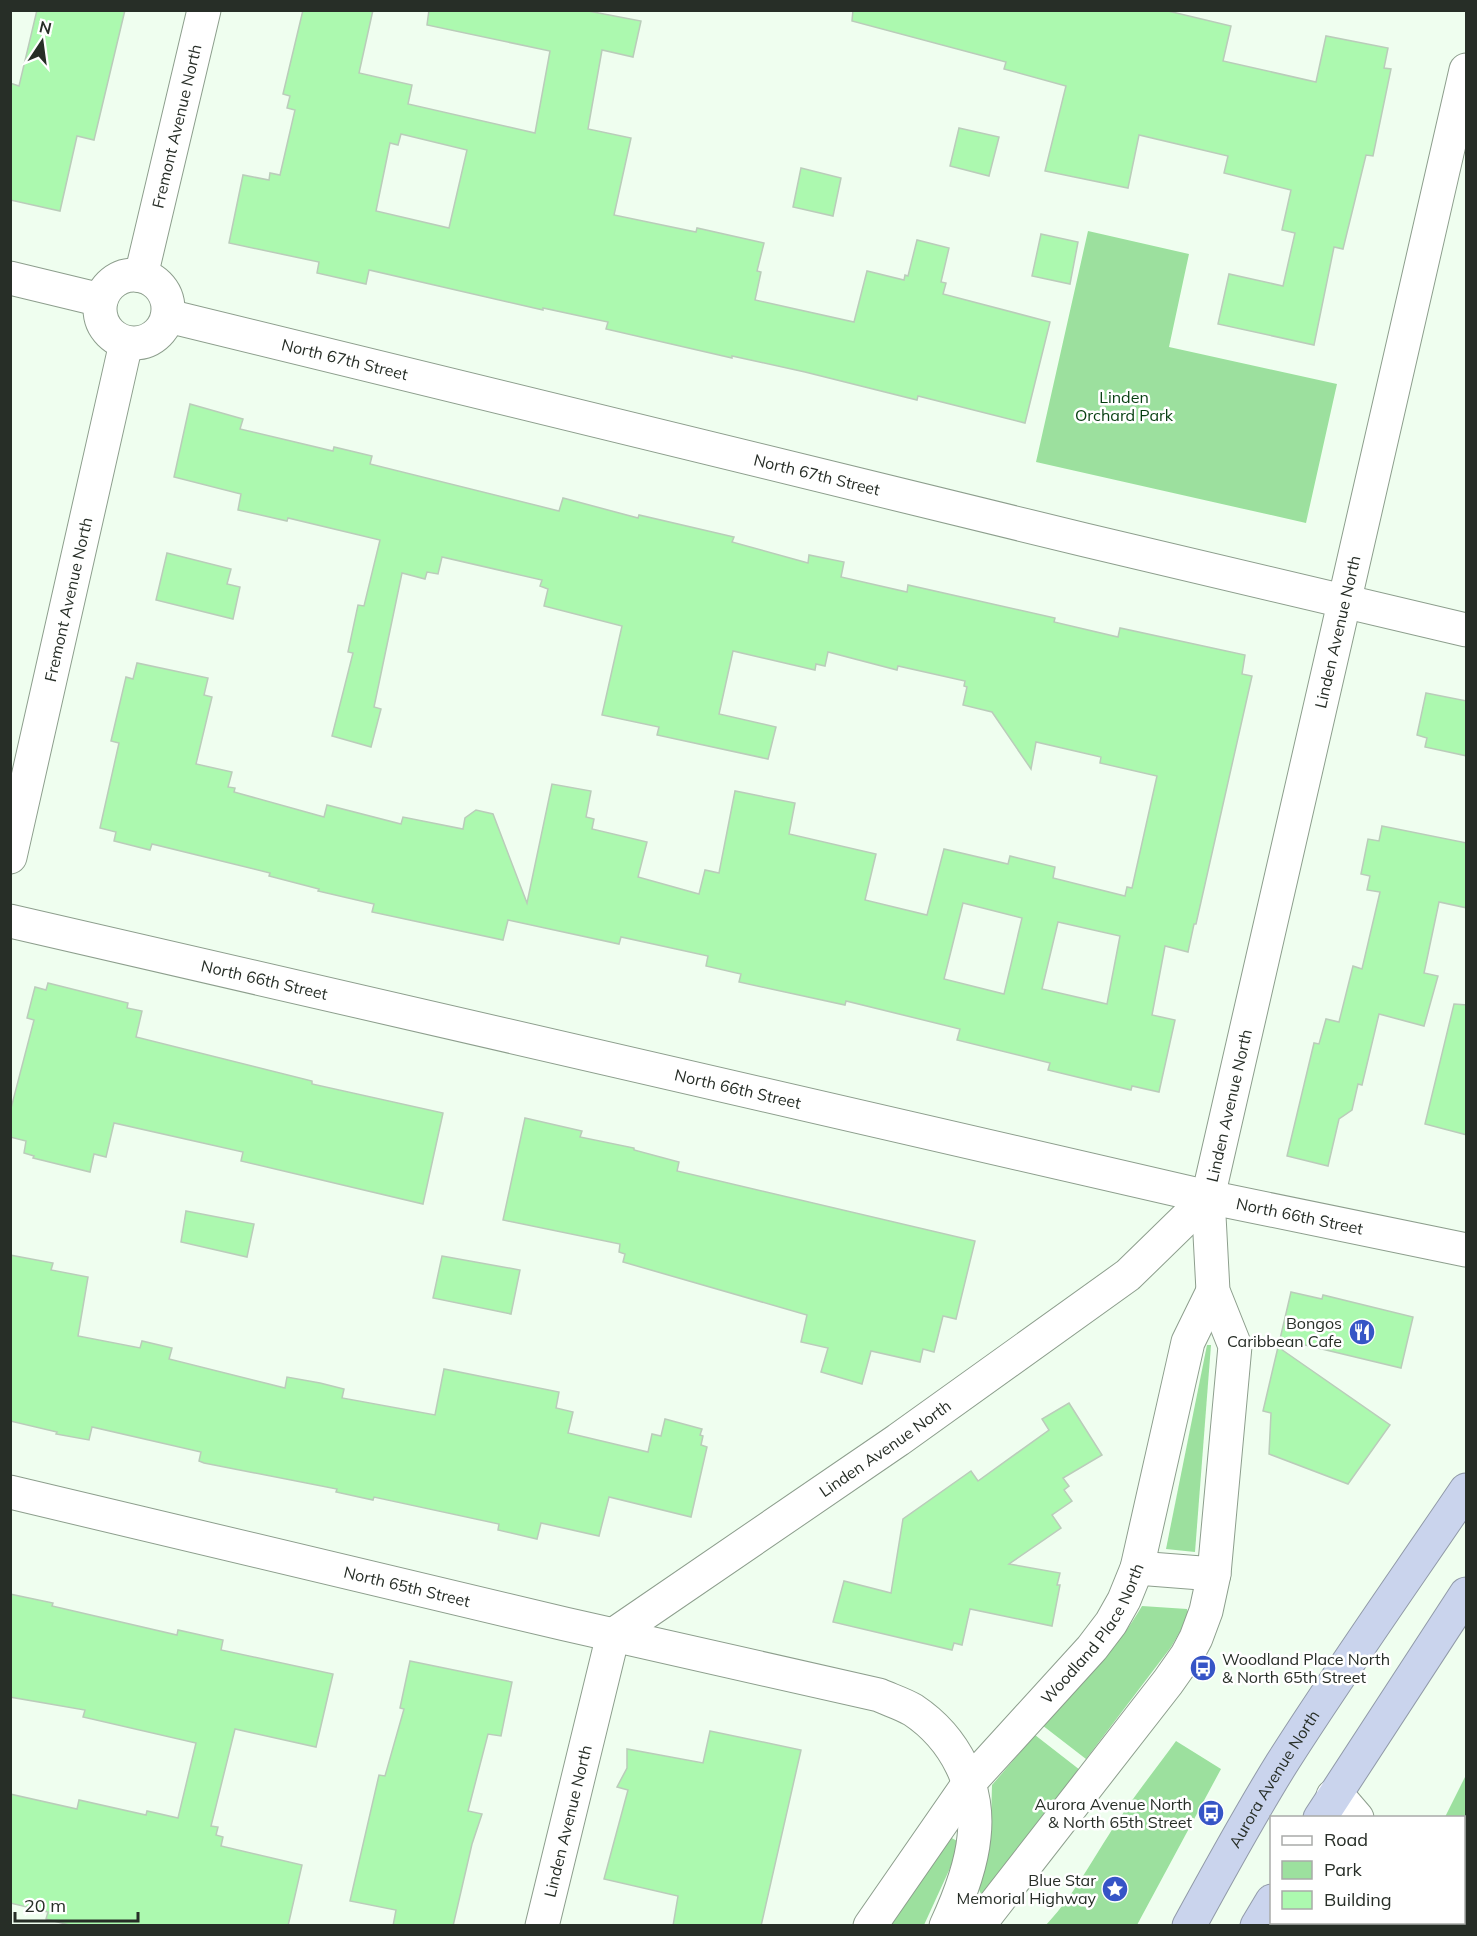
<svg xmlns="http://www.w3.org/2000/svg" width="1477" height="1936" viewBox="0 0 1477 1936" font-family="Mulish,sans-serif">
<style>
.green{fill:#9ce09e}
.building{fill:#acf9af;stroke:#baccba;stroke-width:1.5;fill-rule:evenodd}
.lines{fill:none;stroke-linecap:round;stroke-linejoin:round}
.street-casing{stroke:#8d9e8d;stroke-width:35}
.secondary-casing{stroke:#8d9e8d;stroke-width:35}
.highway-casing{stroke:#919aa8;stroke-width:35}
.street{stroke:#fff;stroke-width:33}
.secondary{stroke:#fff;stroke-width:33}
.highway{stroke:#cad4ed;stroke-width:33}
.labels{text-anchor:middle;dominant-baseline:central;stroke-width:5;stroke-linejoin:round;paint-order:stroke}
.street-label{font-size:16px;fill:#272e27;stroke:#fff}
.park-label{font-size:16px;fill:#063e10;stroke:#fff}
.poi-label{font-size:16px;fill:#272e27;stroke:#fff;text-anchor:end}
</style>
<rect width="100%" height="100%" fill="#effeef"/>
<g class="green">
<polygon points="1088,231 1189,254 1169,347 1337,384 1306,523 1036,462"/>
<polygon points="1207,1345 1211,1345 1195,1552 1166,1549"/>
<path d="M 1142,1606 L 1187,1609 L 1189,1616 L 1171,1647 L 1086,1759 L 1042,1725 C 1078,1687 1116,1651 1142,1606 Z"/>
<polygon points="1035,1735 1080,1770 984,1894 981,1894 978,1887 987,1853 991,1822 992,1785"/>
<path d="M 1176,1741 L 1221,1769 L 1137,1925 L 1046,1925 C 1078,1891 1097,1850 1124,1812 C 1140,1788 1159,1765 1176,1741 Z"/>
<polygon points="1466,1775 1466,1925 1405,1925 1406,1923 1464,1922 1464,1818 1445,1817"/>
<polygon points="946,1835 959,1842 951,1866 924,1925 883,1926"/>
</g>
<g class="building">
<polygon points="37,10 125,10 94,140 77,136 60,211 10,200 10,83 19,86"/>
<path d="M 303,10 L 373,10 L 359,73 L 412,85 L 408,104 L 535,133 L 550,51 L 427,25 L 429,10 L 583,10 L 641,21 L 633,57 L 602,50 L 589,123 L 588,129 L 631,138 L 614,215 L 696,232 L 697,228 L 764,243 L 757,271 L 761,272 L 755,300 L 854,322 L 867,271 L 904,280 L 905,275 L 908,276 L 917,240 L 949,248 L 941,282 L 946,283 L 943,294 L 1050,322 L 1025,423 L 918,396 L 917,400 L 805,372 L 732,356 L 732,358 L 606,329 L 608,322 L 543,308 L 543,310 L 369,270 L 366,284 L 317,273 L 319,262 L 229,243 L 243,175 L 269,180 L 270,173 L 280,175 L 295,110 L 287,108 L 290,96 L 283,94 ZM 401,134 L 467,150 L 449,228 L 376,211 L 390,143 L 398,145 Z"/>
<polygon points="853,10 1164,10 1231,26 1223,61 1316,82 1326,36 1388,48 1384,68 1391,69 1373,156 1366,155 1343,249 1334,247 1314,345 1218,324 1229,274 1283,286 1295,233 1282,230 1291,190 1224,173 1228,156 1139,135 1128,188 1045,171 1066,86 1004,69 1006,62 852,21"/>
<polygon points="959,128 999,137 989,176 950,166"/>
<polygon points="801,168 841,178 833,216 793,207"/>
<polygon points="1041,234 1078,242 1070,284 1032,276"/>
<path d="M 190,404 L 243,419 L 240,429 L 333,451 L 334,447 L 372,456 L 370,464 L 559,511 L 563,498 L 638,518 L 639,515 L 734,537 L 732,542 L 808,563 L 809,555 L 844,562 L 841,577 L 907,592 L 908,585 L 1055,618 L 1054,622 L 1118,637 L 1120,628 L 1245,655 L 1242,674 L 1252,676 L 1196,924 L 1194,924 L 1188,952 L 1165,946 L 1152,1015 L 1175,1020 L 1159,1092 L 1132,1086 L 1131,1090 L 1048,1070 L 1050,1063 L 957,1040 L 960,1029 L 846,1001 L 845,1005 L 739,982 L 741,974 L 706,966 L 708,956 L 621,937 L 619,944 L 508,920 L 503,940 L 372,912 L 374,904 L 318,891 L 319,889 L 269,876 L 270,873 L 152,844 L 150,850 L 114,841 L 116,832 L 100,828 L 119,743 L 111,741 L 126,677 L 133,679 L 137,663 L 208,678 L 204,695 L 212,697 L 196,764 L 232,772 L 228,787 L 235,788 L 234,792 L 324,817 L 327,805 L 401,824 L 403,817 L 463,829 L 465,818 L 476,810 L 493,814 L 527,903 L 552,784 L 591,791 L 586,817 L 594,819 L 592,829 L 647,842 L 638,877 L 699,894 L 705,870 L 719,873 L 735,791 L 795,803 L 789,834 L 876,854 L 865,900 L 927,915 L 944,849 L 1008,864 L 1010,856 L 1055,867 L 1053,878 L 1125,896 L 1127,887 L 1132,888 L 1157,776 L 1100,763 L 1101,757 L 1036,742 L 1031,769 L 992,712 L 963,705 L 967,687 L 964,686 L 965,681 L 898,666 L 897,670 L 828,652 L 825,666 L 816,664 L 815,670 L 733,651 L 719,714 L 776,727 L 768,759 L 657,735 L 659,727 L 602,715 L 622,626 L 544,606 L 548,589 L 540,586 L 542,580 L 442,557 L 438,574 L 427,572 L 425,579 L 402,573 L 374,707 L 381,709 L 371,747 L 332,736 L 353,653 L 348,652 L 358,605 L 364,606 L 380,540 L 288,518 L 287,521 L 238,510 L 241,494 L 174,477 ZM 963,903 L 1022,918 L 1004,994 L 944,979 ZM 1058,922 L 1120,936 L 1107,1004 L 1042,989 Z"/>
<polygon points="167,553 231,569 227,584 240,587 233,619 156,600"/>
<polygon points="1426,693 1467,701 1467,756 1425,747 1427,738 1417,735"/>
<polygon points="1382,826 1467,843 1467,908 1439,902 1424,973 1438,976 1424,1026 1379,1014 1362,1085 1358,1084 1352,1110 1339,1119 1328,1166 1287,1156 1314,1043 1319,1044 1326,1019 1339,1022 1353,966 1362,969 1380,892 1367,890 1370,876 1361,874 1368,839 1379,841"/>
<polygon points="48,983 128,1003 127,1008 142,1011 136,1037 312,1081 312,1084 443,1113 423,1204 241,1161 243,1152 114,1123 106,1157 94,1154 90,1172 33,1158 34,1156 24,1153 26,1141 10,1137 10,1112 34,1020 27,1018 35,987 46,990"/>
<polygon points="1454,1004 1467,1005 1467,1135 1425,1124"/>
<polygon points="525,1118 582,1131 580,1137 634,1148 634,1150 679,1162 677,1171 975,1241 956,1319 943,1316 934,1352 923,1349 920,1362 871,1351 862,1384 821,1372 828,1348 801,1342 807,1315 623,1262 625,1254 619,1252 620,1244 503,1220"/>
<polygon points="186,1211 254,1224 247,1257 181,1242"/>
<polygon points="10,1255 53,1263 51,1270 88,1277 78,1336 140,1348 142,1341 172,1348 169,1359 285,1388 287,1377 320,1383 344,1389 342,1398 435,1415 444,1369 559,1392 556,1408 573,1412 568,1433 648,1452 652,1434 661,1436 665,1419 702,1429 700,1435 703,1436 701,1445 707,1447 691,1517 609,1497 599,1536 541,1523 537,1539 498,1530 499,1524 374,1497 373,1500 336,1492 337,1489 204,1463 199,1461 201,1452 92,1427 89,1440 56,1434 57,1432 10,1421"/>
<polygon points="442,1256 520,1270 511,1314 433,1298"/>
<polygon points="1291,1292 1322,1299 1323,1295 1413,1317 1401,1368 1280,1339"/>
<polygon points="1278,1347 1390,1425 1348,1484 1269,1454 1271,1413 1263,1411"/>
<polygon points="1069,1403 1102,1455 1063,1478 1069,1486 1064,1490 1072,1501 1052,1515 1061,1528 1009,1564 1060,1573 1057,1585 1060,1585 1052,1626 970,1609 962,1645 954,1643 952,1650 833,1622 844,1581 891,1593 903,1519 971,1471 978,1481 1049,1430 1042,1419"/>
<polygon points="10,1594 53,1603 52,1606 177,1635 178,1630 223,1640 221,1650 333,1674 316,1747 235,1729 211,1826 218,1827 216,1835 223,1837 221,1846 302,1865 288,1926 73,1926 46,1919 48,1912 10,1903 10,1794 77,1809 79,1800 146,1815 147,1811 178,1818 196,1743 83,1717 85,1710 10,1697"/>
<polygon points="410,1661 512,1682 501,1736 488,1734 468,1811 482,1814 472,1844 453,1926 393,1926 396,1910 350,1901 379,1775 385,1776 404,1709 400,1708"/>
<polygon points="710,1731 801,1750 761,1926 673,1926 678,1896 604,1879 628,1790 617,1787 627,1768 627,1749 703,1763"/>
</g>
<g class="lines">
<defs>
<g id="street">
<circle cx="134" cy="309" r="34"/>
<path id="s1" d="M 141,276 L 204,10"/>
<polyline points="10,278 101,300"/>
<path id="s2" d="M 168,316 L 1085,540 L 1466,630"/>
<path id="s3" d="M 10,857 L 126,343"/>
<path id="s4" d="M 10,921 L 1208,1197 L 1466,1250"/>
<path id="s5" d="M 542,1926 L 613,1635"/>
</g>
<g id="secondary">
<path id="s6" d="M 10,1492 L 565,1624 L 879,1695 C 890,1700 903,1704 913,1710 C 955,1738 980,1787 974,1837 C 971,1868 959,1898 946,1926"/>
<polyline points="1137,1568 1214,1574"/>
<path id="s7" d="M 613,1635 L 898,1440 L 1128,1275 L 1208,1197 L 1466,70"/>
<polyline points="1333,1796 1345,1804 1357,1818"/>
<path id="s8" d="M 870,1926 L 969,1783 L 1092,1648 L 1111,1623 L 1124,1600 L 1137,1568 L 1188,1342 L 1213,1291"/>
<polyline points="978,1926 1168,1682 1187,1655 1196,1638 1206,1611 1214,1574 1235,1346 1213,1291 1208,1197"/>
<polyline points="1339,1926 1340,1922"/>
</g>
<g id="highway">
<polyline points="1320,1818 1466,1594"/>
<path id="s9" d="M 1189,1926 C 1219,1871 1249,1816 1282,1763 C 1341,1670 1405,1580 1466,1490"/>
<polyline points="1257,1926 1272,1901"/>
</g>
</defs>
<use href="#street" class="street-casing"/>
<use href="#secondary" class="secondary-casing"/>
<use href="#highway" class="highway-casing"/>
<use href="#street" class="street"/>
<use href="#secondary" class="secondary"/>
<use href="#highway" class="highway"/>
</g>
<defs>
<symbol id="restaurant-disc" viewBox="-11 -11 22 22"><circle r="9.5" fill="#3655c6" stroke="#fff"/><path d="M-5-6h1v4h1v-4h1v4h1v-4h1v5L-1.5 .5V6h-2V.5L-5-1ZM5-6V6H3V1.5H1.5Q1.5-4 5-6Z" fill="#fff"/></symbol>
<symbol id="bus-disc" viewBox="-11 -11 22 22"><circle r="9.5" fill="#3655c6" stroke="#fff"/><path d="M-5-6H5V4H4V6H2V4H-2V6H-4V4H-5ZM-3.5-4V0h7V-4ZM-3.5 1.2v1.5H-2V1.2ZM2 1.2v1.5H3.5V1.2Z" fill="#fff"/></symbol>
<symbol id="sight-disc" viewBox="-11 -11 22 22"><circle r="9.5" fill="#3655c6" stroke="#fff"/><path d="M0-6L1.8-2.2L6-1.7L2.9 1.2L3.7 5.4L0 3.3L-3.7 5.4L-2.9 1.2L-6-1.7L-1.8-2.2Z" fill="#fff"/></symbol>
</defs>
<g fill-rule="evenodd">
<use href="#restaurant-disc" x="1347" y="1317" width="30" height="30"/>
<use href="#bus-disc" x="1188" y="1653" width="30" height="30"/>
<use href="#bus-disc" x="1196" y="1798" width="30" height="30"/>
<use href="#sight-disc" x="1100" y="1874" width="30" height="30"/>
</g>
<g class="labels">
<g class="street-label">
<text stroke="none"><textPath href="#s1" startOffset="154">Fremont Avenue North</textPath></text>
<text stroke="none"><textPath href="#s2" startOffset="182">North 67th Street</textPath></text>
<text stroke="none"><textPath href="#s2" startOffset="668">North 67th Street</textPath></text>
<text stroke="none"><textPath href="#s3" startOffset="264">Fremont Avenue North</textPath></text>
<text stroke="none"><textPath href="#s7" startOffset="1320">Linden Avenue North</textPath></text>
<text stroke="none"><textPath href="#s4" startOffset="261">North 66th Street</textPath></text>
<text stroke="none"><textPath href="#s4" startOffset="747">North 66th Street</textPath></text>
<text stroke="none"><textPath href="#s7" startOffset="834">Linden Avenue North</textPath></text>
<text stroke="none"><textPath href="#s4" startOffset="1323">North 66th Street</textPath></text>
<text stroke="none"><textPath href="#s7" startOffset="330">Linden Avenue North</textPath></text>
<text stroke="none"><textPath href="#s6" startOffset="408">North 65th Street</textPath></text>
<text stroke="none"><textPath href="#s8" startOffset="369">Woodland Place North</textPath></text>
<text stroke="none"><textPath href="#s9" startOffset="170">Aurora Avenue North</textPath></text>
<text stroke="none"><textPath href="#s5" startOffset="108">Linden Avenue North</textPath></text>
</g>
<g class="park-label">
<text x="1124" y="397">Linden<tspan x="1124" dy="18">Orchard Park</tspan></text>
</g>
<g class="poi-label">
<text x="1342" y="1323">Bongos<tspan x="1342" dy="18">Caribbean Cafe</tspan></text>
<text x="1222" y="1659" text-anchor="start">Woodland Place North<tspan x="1222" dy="18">&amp; North 65th Street</tspan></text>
<text x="1192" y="1804">Aurora Avenue North<tspan x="1192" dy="18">&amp; North 65th Street</tspan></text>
<text x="1096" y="1880">Blue Star<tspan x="1096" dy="18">Memorial Highway</tspan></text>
</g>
</g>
<rect width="1477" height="1936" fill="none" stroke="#272e27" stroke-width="24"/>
<rect x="1270" y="1816" width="195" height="108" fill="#ffffff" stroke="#a9aba9" stroke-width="1.5"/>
<rect x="1282" y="1836" width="30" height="9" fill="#ffffff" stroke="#a9aba9" stroke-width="1.5"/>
<text x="1324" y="1846" font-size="18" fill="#272e27">Road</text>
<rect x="1282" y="1861" width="30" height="18" fill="#9ce09e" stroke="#a9aba9" stroke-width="1.5"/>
<text x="1324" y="1876" font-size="18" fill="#272e27">Park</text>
<rect x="1282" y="1891" width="30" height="18" fill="#acf9af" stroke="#a9aba9" stroke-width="1.5"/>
<text x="1324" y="1906" font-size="18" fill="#272e27">Building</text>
<g transform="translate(42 42) rotate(13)" stroke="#ffffff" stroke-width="4.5" paint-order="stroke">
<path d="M0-4.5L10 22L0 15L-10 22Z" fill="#272e27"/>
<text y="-9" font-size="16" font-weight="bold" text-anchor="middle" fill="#272e27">N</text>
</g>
<path d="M15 1912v9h123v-9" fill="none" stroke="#272e27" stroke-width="3"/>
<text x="24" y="1912" font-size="18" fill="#272e27" stroke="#ffffff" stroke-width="4.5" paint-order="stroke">20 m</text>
</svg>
